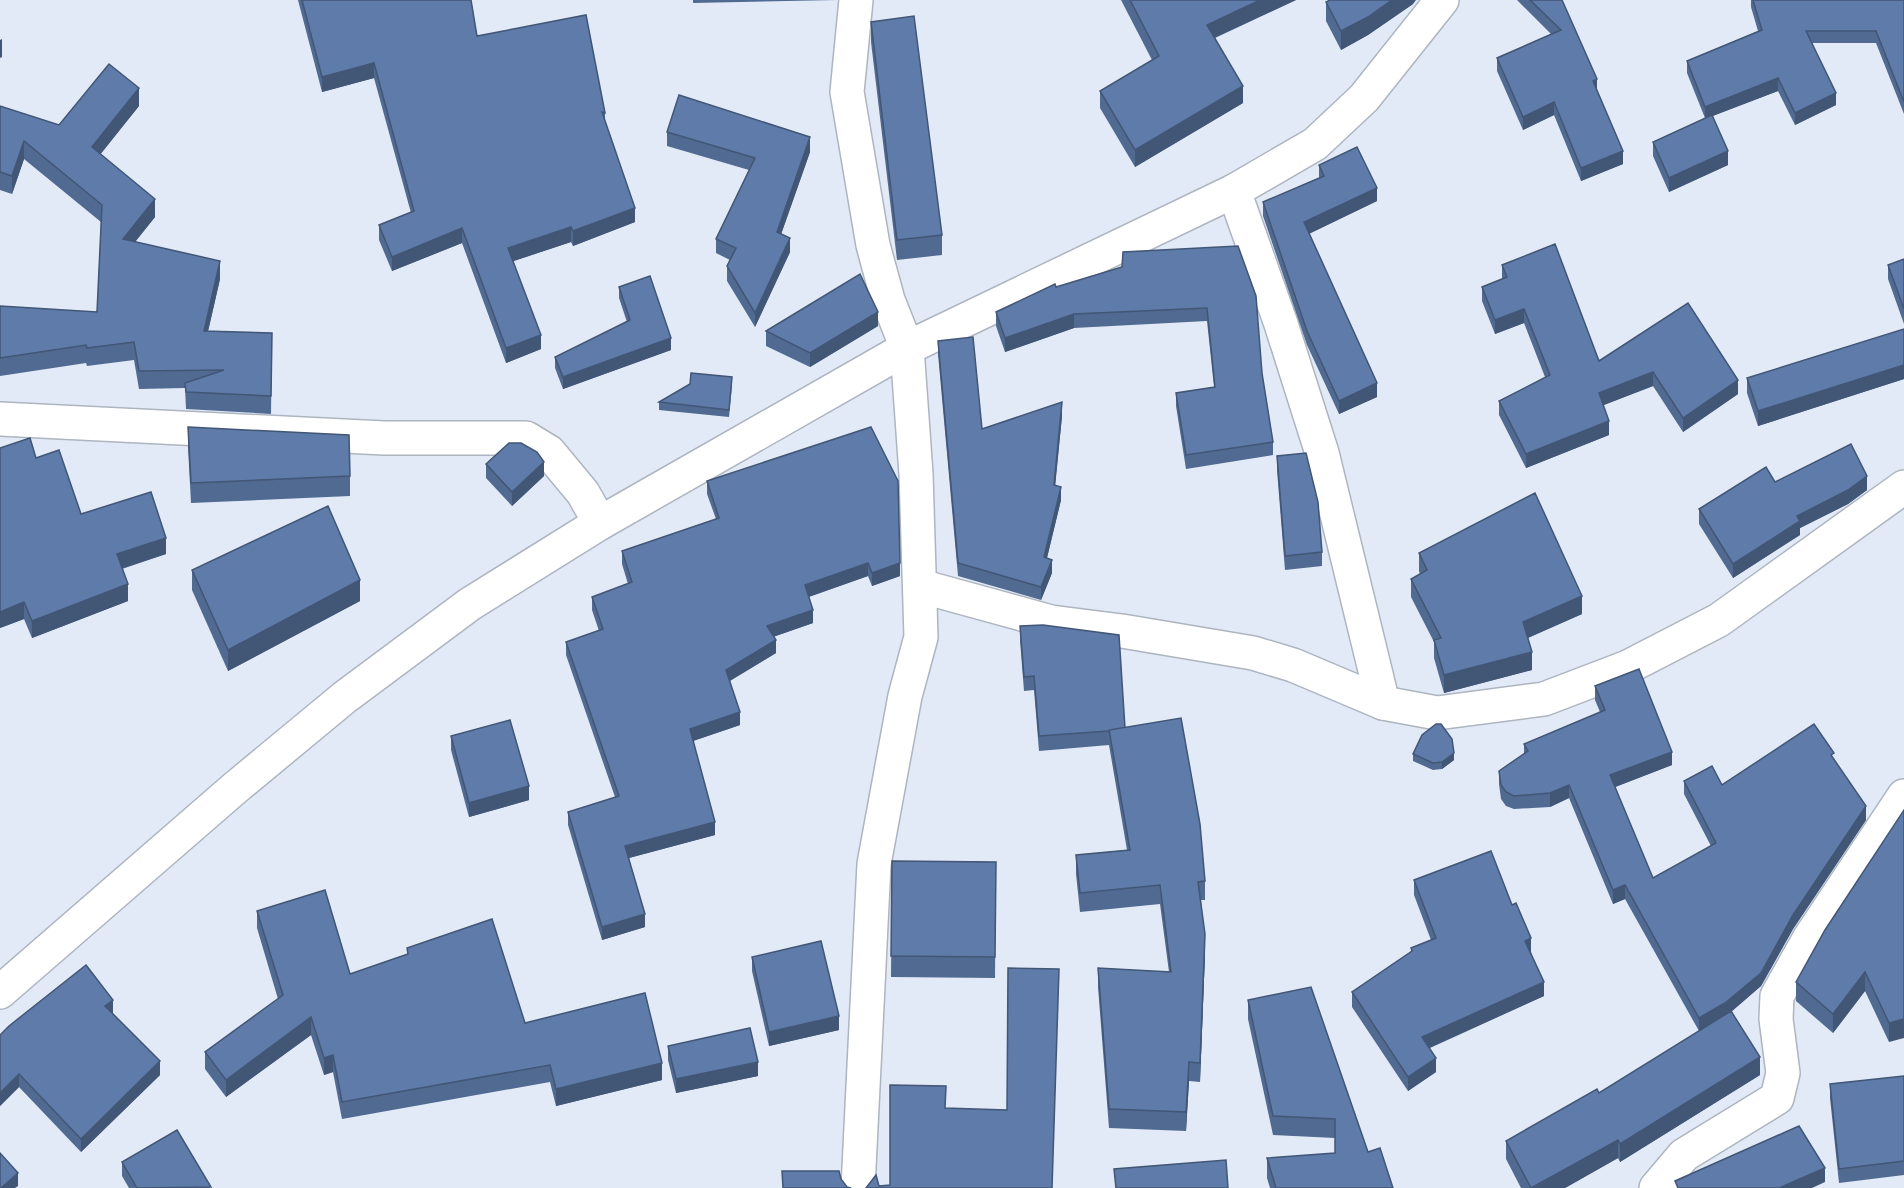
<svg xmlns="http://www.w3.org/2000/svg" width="1904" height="1188" viewBox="0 0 1904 1188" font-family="'PT Serif',serif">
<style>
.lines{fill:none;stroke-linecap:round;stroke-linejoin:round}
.street-casing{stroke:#adb5c1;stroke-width:36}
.secondary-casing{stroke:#adb5c1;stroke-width:36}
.street{stroke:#fff;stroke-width:33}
.secondary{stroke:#fff;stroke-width:33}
.wall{fill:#516a91}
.shaded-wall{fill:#425676}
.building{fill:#5e7ba9;stroke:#425676;stroke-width:1.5}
</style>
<rect width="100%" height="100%" fill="#e2eaf7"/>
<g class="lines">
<defs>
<g id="street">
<polyline points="856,0 847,92 873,245 888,300 907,348 916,474 921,637 905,696 874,864 858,1188"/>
<polyline points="1234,191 1281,324 1322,453 1383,703"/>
<polyline points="0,419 384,438 526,438 549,452 583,493 600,523"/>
<polyline points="920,586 1051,622 1122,631 1253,653 1293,665 1383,703 1437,713 1544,699 1628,667 1719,620 1904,487"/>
<polyline points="1656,1188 1684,1155 1777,1098 1783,1073 1776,1019 1777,996 1809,939 1904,796"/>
</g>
<polyline id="secondary" points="0,992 235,788 345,697 470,604 600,523 907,348 1234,191 1315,144 1364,98 1442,0"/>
</defs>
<use href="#street" class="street-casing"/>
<use href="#secondary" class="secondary-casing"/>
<use href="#street" class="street"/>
<use href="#secondary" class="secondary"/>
</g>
<g class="wall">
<polygon points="298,0 471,0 477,36 605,113 605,122 635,222 573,246 571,242 513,261 541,349 506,363 462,243 392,271 379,240 379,225 411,213 374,78 322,92"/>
<polygon points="693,0 837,0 693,3"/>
<polygon points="1121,0 1296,0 1215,38 1243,103 1135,167 1100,108 1100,91 1152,60"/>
<polygon points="1517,0 1562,0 1597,90 1623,164 1581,181 1554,115 1523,130 1497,71 1497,58 1551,34"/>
<polygon points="1751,0 1904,0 1904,114 1876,43 1812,43 1836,105 1795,125 1778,91 1712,116 1728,165 1669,192 1653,156 1653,142 1705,118 1687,73 1687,61 1758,31 1751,7"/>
<polygon points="1326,2 1413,4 1368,35 1341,50 1326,21"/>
<polygon points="871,22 942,235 942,255 897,260 871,42"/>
<polygon points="0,106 59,125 139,106 100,154 155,217 135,242 220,279 208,331 272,333 271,414 186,409 185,388 139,389 134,360 87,366 86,363 0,376 0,306 97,312 101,222 24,159 12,194 0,190"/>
<polygon points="667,132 810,152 781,234 790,252 755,327 727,281 727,266 730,260 716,253 716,239 749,170 667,146"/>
<polygon points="1319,165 1377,201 1309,234 1377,397 1339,414 1307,345 1263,216 1263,202 1319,178"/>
<polygon points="1238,246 1262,373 1273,442 1273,455 1186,469 1176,406 1176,393 1214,387 1207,321 1074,328 1005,352 996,326 996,312 1056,287"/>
<polygon points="1904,259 1904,324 1888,279 1888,265"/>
<polygon points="1502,265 1599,361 1688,303 1738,394 1683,432 1653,386 1603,405 1609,435 1526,468 1499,415 1499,401 1545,377 1524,323 1495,334 1482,301 1482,287 1502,279"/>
<polygon points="619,287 671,350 563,389 555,368 555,357 627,322 619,298"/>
<polygon points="878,326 810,367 766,346 766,331"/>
<polygon points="1904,329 1904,379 1758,426 1747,393 1747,378"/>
<polygon points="938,341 982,429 1062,416 1055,485 1061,500 1047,558 1052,573 1041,600 958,576 938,354"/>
<polygon points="690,384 732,385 729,417 659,410 659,402"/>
<polygon points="188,427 350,476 350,496 191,503 188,447"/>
<polygon points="1277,456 1322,552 1322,566 1285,570 1277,470"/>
<polygon points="36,458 81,514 166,554 122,569 128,601 32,638 24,619 0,628"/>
<polygon points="486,464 544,476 512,506 486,478"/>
<polygon points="707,481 900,576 872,586 868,576 809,597 813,623 773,637 776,653 730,681 740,725 693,741 715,835 629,858 645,927 602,940 568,825 568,812 615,797 566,655 566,642 599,631 592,610 592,597 628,584 622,564 622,551 716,519 707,494"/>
<polygon points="1775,482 1867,490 1848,504 1800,528 1800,535 1733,578 1699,524 1699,509"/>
<polygon points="1419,553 1582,614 1528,638 1532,670 1444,693 1434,658 1434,642 1411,597 1411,579 1420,574 1419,571"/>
<polygon points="192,570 360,601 228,671 192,590"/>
<polygon points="1020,626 1125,728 1205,881 1205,900 1201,900 1205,953 1200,1082 1189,1081 1186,1131 1109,1128 1098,987 1098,968 1169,972 1160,904 1080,912 1076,874 1076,855 1127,850 1109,745 1039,751 1034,690 1024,691 1020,640"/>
<polygon points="1595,686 1672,765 1615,787 1653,878 1711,846 1684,794 1684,781 1722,785 1834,759 1866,820 1793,929 1761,986 1731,1012 1760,1075 1620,1162 1618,1158 1565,1188 1521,1188 1506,1159 1506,1141 1599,1093 1699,1031 1625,899 1613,904 1569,798 1550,807 1514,809 1506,806 1501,799 1499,784 1499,771 1524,754 1524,744 1600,712 1595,700"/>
<polygon points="451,736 529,800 469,817 451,750"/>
<polygon points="1413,754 1454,760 1442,769 1433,770 1413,761"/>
<polygon points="1904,810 1889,1042 1865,991 1833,1033 1796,1001 1796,982"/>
<polygon points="892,861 996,862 995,978 891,977"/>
<polygon points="1414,880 1531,952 1544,996 1430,1048 1436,1072 1408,1091 1352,1007 1352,992 1411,952 1411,948 1431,940 1414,895"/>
<polygon points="257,911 350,974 407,954 407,948 525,1023 662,1080 556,1106 550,1082 342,1119 333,1072 324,1075 311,1035 226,1097 205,1069 205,1052 278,999 257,928"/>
<polygon points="752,957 839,1030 769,1046 752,971"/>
<polygon points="1248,1000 1368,1152 1393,1188 1270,1188 1267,1178 1267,1158 1335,1153 1335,1138 1273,1135 1248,1019"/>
<polygon points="113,1013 112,1014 160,1075 81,1152 19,1087 0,1106 0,1035"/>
<polygon points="668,1046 758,1076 676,1093 668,1060"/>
<polygon points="1904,1076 1904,1175 1839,1183 1830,1098 1830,1084"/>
<polygon points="122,1162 211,1188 129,1188 122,1176"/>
</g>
<g class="shaded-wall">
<polygon points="1260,0 1296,0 1207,41 1207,25"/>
<polygon points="1392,0 1416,0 1413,4 1368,35 1341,50 1341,31"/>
<polygon points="2,39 2,57 0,58 0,40"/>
<polygon points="374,63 374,78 322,92 322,77"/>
<polygon points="1778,78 1778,91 1705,119 1705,107"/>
<polygon points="1597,79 1597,92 1593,81"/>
<polygon points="1243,86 1243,103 1135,167 1135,150"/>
<polygon points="139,88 139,106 92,165 92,147"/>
<polygon points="1836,93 1836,105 1795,125 1795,113"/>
<polygon points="1554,102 1554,115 1523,130 1523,117"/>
<polygon points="810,137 810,152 777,246 777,232"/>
<polygon points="24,141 24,159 12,194 12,176"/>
<polygon points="1623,151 1623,164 1581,181 1581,168"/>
<polygon points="1728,151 1728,165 1669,192 1669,178"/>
<polygon points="1377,188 1377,201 1304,236 1304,222"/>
<polygon points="155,199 155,217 123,257 123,239"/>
<polygon points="635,208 635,222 573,246 573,231"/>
<polygon points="571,227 571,242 508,263 508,248"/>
<polygon points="462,228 462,243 392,271 392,257"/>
<polygon points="790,238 790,252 755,327 755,313"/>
<polygon points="220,261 220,279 204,349 204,331"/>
<polygon points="1524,309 1524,323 1495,334 1495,320"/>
<polygon points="878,312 878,326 810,367 810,353"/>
<polygon points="1074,314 1074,328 1005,352 1005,338"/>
<polygon points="541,335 541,349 506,363 506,348"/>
<polygon points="671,338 671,350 563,389 563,377"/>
<polygon points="1904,365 1904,379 1758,426 1758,411"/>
<polygon points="1653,372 1653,386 1599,407 1599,393"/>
<polygon points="1738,380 1738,394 1683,432 1683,418"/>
<polygon points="1377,383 1377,397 1339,414 1339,401"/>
<polygon points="1062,402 1062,416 1054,498 1054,485"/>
<polygon points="1609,421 1609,435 1526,468 1526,454"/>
<polygon points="544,462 544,476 512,506 512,492"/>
<polygon points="1867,476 1867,490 1848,504 1800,528 1800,535 1733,578 1733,564 1797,516"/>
<polygon points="1061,487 1061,500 1044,570 1044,557"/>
<polygon points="166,538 166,554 117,570 117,554"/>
<polygon points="1052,560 1052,573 1041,600 1041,587"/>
<polygon points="868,563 868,576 805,598 805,585"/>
<polygon points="900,563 900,576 872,586 872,573"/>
<polygon points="360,580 360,601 228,671 228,650"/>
<polygon points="128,584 128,601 32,638 32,621"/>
<polygon points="1582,596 1582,614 1523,640 1523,622"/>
<polygon points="24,602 24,619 0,628 0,612"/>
<polygon points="813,610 813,623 767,639 767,626"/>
<polygon points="776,640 776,653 726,683 726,670"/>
<polygon points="1532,652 1532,670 1444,693 1444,675"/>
<polygon points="740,712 740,725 690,742 690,729"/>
<polygon points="1672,752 1672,765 1610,789 1610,775"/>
<polygon points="1454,753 1454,760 1442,769 1442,762"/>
<polygon points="1569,785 1569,798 1550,807 1550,793"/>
<polygon points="529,786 529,800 469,817 469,803"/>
<polygon points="1866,806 1866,820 1793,929 1761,986 1725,1017 1699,1032 1699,1018 1793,915"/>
<polygon points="715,822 715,835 625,859 625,846"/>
<polygon points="1625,885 1625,899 1613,904 1613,890"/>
<polygon points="645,914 645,927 602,940 602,927"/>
<polygon points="1205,934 1205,953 1200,1082 1200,1063"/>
<polygon points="1531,938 1531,952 1525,955 1525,941"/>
<polygon points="1865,972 1865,991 1833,1033 1833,1014"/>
<polygon points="1544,982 1544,996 1422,1051 1422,1037"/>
<polygon points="113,1000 113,1013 105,1019 105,1006"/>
<polygon points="839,1016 839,1030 769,1046 769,1032"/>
<polygon points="311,1017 311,1035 226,1097 226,1080"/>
<polygon points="1904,1019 1904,1038 1889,1042 1889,1023"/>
<polygon points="333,1055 333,1072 324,1075 324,1058"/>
<polygon points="1760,1057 1760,1075 1620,1162 1620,1144"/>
<polygon points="1436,1058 1436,1072 1408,1091 1408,1077"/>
<polygon points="160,1061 160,1075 81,1152 81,1139"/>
<polygon points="758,1062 758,1076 676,1093 676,1079"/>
<polygon points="1189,1062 1189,1081 1186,1131 1186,1112"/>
<polygon points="662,1063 662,1080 556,1106 556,1089"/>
<polygon points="19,1074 19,1087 0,1106 0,1093"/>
<polygon points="1618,1140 1618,1158 1565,1188 1533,1188"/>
<polygon points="1825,1168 1825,1182 1812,1188 1779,1188"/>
<polygon points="18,1173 18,1186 15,1188 1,1188"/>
</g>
<g class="building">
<polygon points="302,0 471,0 477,36 586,15 605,113 602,112 635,208 573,231 571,227 508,248 541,335 506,348 462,228 392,257 379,225 414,211 374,63 322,77"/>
<polygon points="1130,0 1260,0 1207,25 1243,86 1135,150 1100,91 1159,56"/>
<polygon points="1330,0 1392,0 1368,17 1341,31 1326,2"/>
<polygon points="1530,0 1562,0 1597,79 1593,81 1623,151 1581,168 1554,102 1523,117 1497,58 1561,30"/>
<polygon points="1753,0 1904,0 1904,102 1876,31 1806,31 1836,93 1795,113 1778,78 1705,107 1687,61 1762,30"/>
<polygon points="914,16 942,235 897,240 871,22"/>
<polygon points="109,64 139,88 92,147 155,199 123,239 220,261 204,331 272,333 271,396 186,392 185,383 224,370 139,371 134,342 87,348 86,345 0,358 0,306 97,312 102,205 24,141 12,176 0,172 0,106 59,125"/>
<polygon points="679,95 810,137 777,232 790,238 755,313 727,266 736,248 716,239 755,158 667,132"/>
<polygon points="1712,115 1728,151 1669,178 1653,142"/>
<polygon points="1357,147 1377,188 1304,222 1377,383 1339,401 1307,331 1263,202 1324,176 1319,165"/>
<polygon points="1555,244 1599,361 1688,303 1738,380 1683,418 1653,372 1599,393 1609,421 1526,454 1499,401 1550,375 1524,309 1495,320 1482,287 1507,277 1502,265"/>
<polygon points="1238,246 1256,296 1262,373 1273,442 1186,455 1176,393 1215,387 1207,308 1074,314 1005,338 996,312 1055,284 1056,287 1122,267 1123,252"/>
<polygon points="1904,259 1904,309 1888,265"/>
<polygon points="860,274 878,312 810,353 766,331"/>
<polygon points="650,276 671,338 563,377 555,357 630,320 619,287"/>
<polygon points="1904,329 1904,365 1758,411 1747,378"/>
<polygon points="973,337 982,429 1062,402 1054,485 1061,487 1044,557 1052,560 1041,587 958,563 938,341"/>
<polygon points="691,373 732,377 729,410 659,402 690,384"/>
<polygon points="188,427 349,435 350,476 191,483"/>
<polygon points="871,427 898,481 900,563 872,573 868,563 805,585 813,610 767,626 776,640 726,670 740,712 690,729 715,822 625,846 645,914 602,927 568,812 619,796 566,642 603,629 592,597 632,582 622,551 719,518 707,481"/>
<polygon points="30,438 36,458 59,450 81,514 151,492 166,538 117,554 128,584 32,621 24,602 0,612 0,448"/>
<polygon points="509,443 521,443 537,452 544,462 512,492 486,464"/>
<polygon points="1851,444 1867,476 1848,490 1797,516 1800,521 1733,564 1699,509 1766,467 1775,482"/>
<polygon points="1306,453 1318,502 1322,552 1285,556 1277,456"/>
<polygon points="1535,493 1582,596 1523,622 1532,652 1444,675 1434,640 1441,638 1411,579 1427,570 1419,553"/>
<polygon points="328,506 360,580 228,650 192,570"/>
<polygon points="1043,625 1119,635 1125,728 1109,731 1039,736 1034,676 1024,677 1020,626"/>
<polygon points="1639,669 1672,752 1610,775 1653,878 1716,843 1684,781 1712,766 1722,785 1814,724 1834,753 1831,755 1866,806 1793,915 1761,973 1725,1003 1699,1018 1625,885 1613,890 1569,785 1550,793 1514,796 1506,792 1501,785 1499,771 1528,751 1524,744 1605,710 1595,686"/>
<polygon points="1181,718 1200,824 1205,881 1198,882 1205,934 1200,1063 1189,1062 1186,1112 1109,1109 1098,968 1171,972 1160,885 1080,893 1076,855 1130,850 1109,730"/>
<polygon points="510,720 529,786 469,803 451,736"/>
<polygon points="1436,724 1441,724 1452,739 1454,753 1442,762 1433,763 1413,754 1422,735"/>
<polygon points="1904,810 1904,1019 1889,1023 1865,972 1833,1014 1796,982 1825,930"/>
<polygon points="1491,851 1512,905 1516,903 1531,938 1525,941 1544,982 1422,1037 1436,1058 1408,1077 1352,992 1412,951 1411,948 1436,938 1414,880"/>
<polygon points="892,861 996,862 995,957 891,956"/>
<polygon points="325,890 350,974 408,954 407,948 492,919 525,1023 645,993 662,1063 556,1089 550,1065 342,1102 333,1055 324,1058 311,1017 226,1080 205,1052 283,995 257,911"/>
<polygon points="821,941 839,1016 769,1032 752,957"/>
<polygon points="86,965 113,1000 105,1006 160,1061 81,1139 19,1074 0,1093 0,1035 9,1026"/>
<polygon points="1008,968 1059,969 1052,1188 866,1188 876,1175 879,1186 890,1185 890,1085 946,1086 945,1108 1007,1110"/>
<polygon points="1311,987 1368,1152 1380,1148 1393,1188 1276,1188 1267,1158 1335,1153 1335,1119 1273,1116 1248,1000"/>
<polygon points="1731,1011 1760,1057 1620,1144 1618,1140 1531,1188 1506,1141 1597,1089 1599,1093"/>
<polygon points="750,1028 758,1062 676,1079 668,1046"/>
<polygon points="1904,1076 1904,1161 1839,1169 1830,1084"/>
<polygon points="1799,1126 1825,1168 1779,1188 1678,1188 1675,1181"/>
<polygon points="177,1130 211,1187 137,1188 122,1162"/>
<polygon points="0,1153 18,1173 1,1188 0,1188"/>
<polygon points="1226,1160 1228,1188 1116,1188 1114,1169"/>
<polygon points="782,1171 839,1171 841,1179 847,1187 851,1188 783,1188"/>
</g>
</svg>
